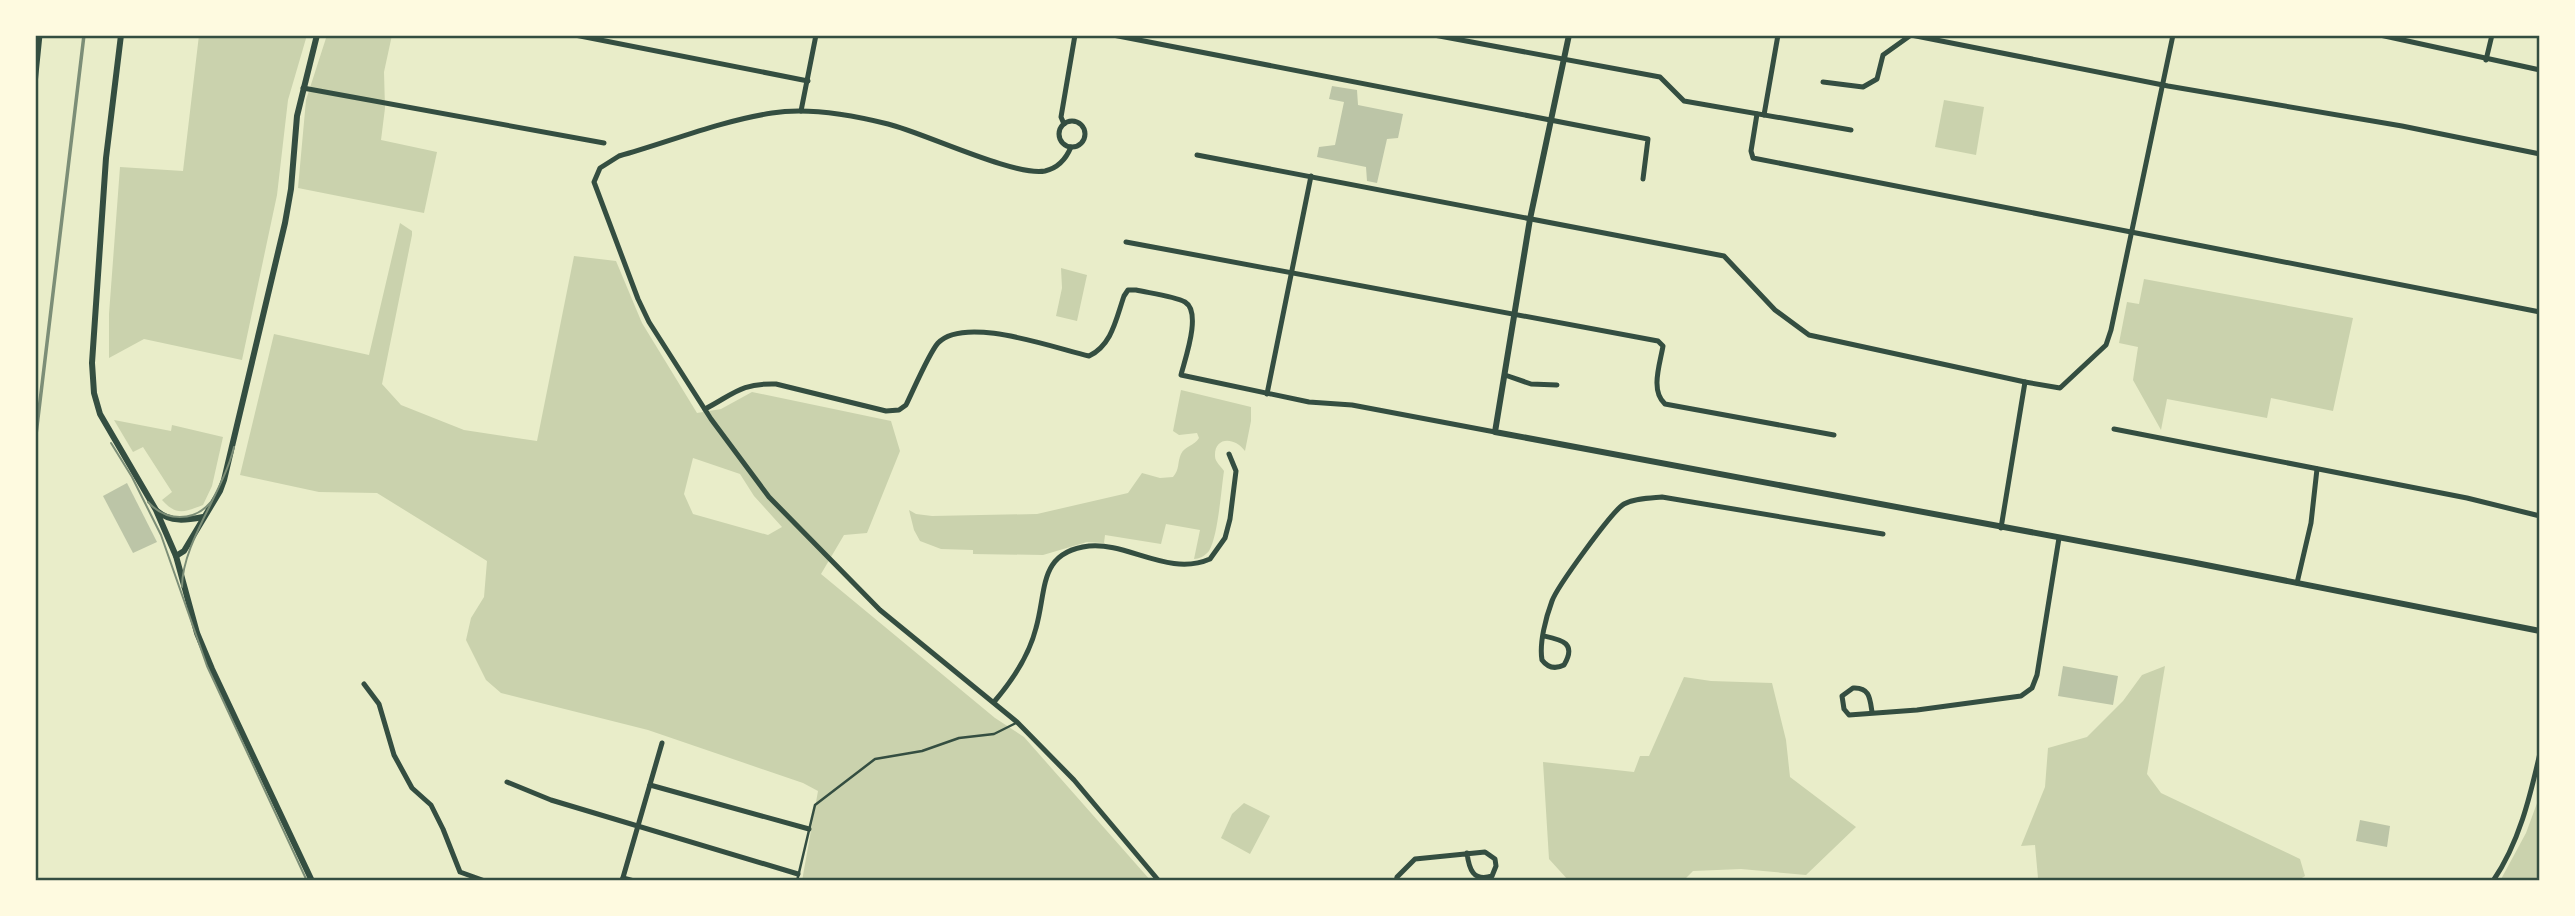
<svg xmlns="http://www.w3.org/2000/svg" width="2575" height="916" viewBox="0 0 2575 916" font-family="'Golos Text',sans-serif">
<style>
.green{fill:#cad2ad;fill-rule:evenodd}
.building{fill:#bcc5a7}
.lines{fill:none;stroke-linecap:round;stroke-linejoin:round}
.service{stroke:#344e41;stroke-width:2.5}
.minor{stroke:#344e41;stroke-width:5}
.tertiary{stroke:#344e41;stroke-width:6}
.tram{stroke:#7c8e77;stroke-width:2}
.rail{stroke:#7c8e77;stroke-width:3.5}
.neatline{fill:none;stroke:#344e41;stroke-width:2.5}
</style>
<rect width="100%" height="100%" fill="#e9edc9"/>
<g class="green">
<polygon points="199,35 307,35 288,100 277,195 242,360 144,339 109,358 109,314 120,167 183,171"/>
<polygon points="327,35 392,35 384,72 385,108 381,140 437,152 424,213 298,188 306,100"/>
<polygon points="1944,100 1984,107 1976,155 1935,147"/>
<path d="M 400,223 L 412,231 L 412,235 L 382,384 L 401,405 L 464,430 L 537,441 L 574,256 L 616,261 L 642,323 L 697,413 L 721,409 L 752,392 L 891,421 L 900,451 L 867,533 L 844,535 L 821,574 L 995,718 L 1024,737 L 1151,881 L 802,881 L 818,791 L 803,783 L 648,730 L 501,693 L 486,680 L 466,640 L 471,618 L 484,597 L 487,561 L 377,493 L 319,492 L 240,475 L 274,334 L 369,355 ZM 693,458 L 740,474 L 754,496 L 782,527 L 768,535 L 693,514 L 684,494 Z"/>
<polygon points="1061,268 1087,275 1077,321 1056,316 1062,288"/>
<polygon points="2144,279 2353,318 2333,411 2271,398 2267,418 2167,399 2161,430 2133,380 2138,347 2119,343 2127,302 2139,304"/>
<path d="M 1181,390 L 1251,407 L 1251,421 L 1245,451 C 1234,436 1214,437 1215,456 C 1215,462 1221,466 1224,471 C 1221,491 1218,536 1209,551 C 1205,556 1199,559 1194,559 L 1200,530 L 1166,524 L 1161,544 L 1105,535 L 1104,543 L 1087,542 L 1043,555 L 973,554 L 973,550 L 941,549 L 920,541 L 914,530 L 909,510 L 916,514 L 932,516 L 1037,514 L 1128,493 L 1142,473 L 1160,478 L 1173,477 C 1180,469 1177,463 1181,454 C 1185,446 1194,446 1199,438 L 1197,433 L 1179,435 L 1173,431 Z"/>
<path d="M 114,420 L 171,431 L 172,425 L 223,437 L 212,486 L 203,505 C 185,512 176,516 162,500 L 172,492 L 143,447 L 133,452 Z"/>
<polygon points="2165,666 2147,774 2161,793 2300,859 2305,876 2297,881 2045,881 2045,878 2038,878 2035,845 2021,846 2045,787 2048,748 2087,737 2123,701 2142,675"/>
<polygon points="1684,677 1711,681 1772,683 1786,740 1790,777 1856,827 1806,875 1741,869 1693,871 1683,881 1569,881 1549,859 1543,762 1634,772 1640,756 1649,756"/>
<polygon points="2540,795 2540,880 2500,881 2526,833"/>
<polygon points="1244,803 1270,816 1250,854 1221,838 1232,814"/>
</g>
<g class="building">
<polygon points="1332,86 1357,90 1358,105 1403,114 1398,138 1387,139 1377,183 1367,181 1366,167 1317,157 1319,147 1335,145 1344,102 1329,99"/>
<polygon points="127,483 157,542 133,553 103,496"/>
<polygon points="2063,666 2118,676 2113,705 2058,696"/>
<polygon points="2360,820 2390,826 2387,847 2356,841"/>
</g>
<g class="lines">
<polyline class="service" points="797,881 815,805 875,759 922,751 959,738 994,734 1016,723"/>
<g class="minor">
<polyline points="575,35 808,81"/>
<polyline points="1113,35 1648,139 1643,179"/>
<polyline points="1434,35 1660,77 1684,101 1851,130"/>
<polyline points="2380,35 2540,70"/>
<polyline points="2486,60 2492,35"/>
<polyline points="1823,82 1863,87 1877,79 1883,55 1911,35 2168,86 2402,126 2540,154"/>
<polyline points="35,84 40,35"/>
<polyline points="303,88 604,143"/>
<polyline points="801,111 816,35"/>
<polyline points="1757,114 1751,151 1753,158 2540,312"/>
<polyline points="1764,115 1778,35"/>
<circle cx="1072" cy="134" r="13"/>
<polyline points="1064,124 1061,117 1075,35"/>
<path d="M 1071,147 C 1066,159 1058,168 1045,171 C 1015,177 922,132 888,124 C 852,115 809,107 772,113 C 720,121 669,142 619,156 L 600,168 L 594,182 L 638,299 L 649,322 L 711,419 L 769,497 L 880,610 L 1017,722 L 1074,780 L 1159,881"/>
<polyline points="1197,155 1724,256 1775,310 1809,335 2025,382"/>
<path d="M 1126,242 L 1658,341 L 1663,346 C 1660,364 1650,391 1665,404 L 1834,435"/>
<polyline points="1505,375 1531,384 1557,385"/>
<polyline points="1267,394 1311,176"/>
<path d="M 705,409 C 734,394 740,383 776,384 L 886,411 L 899,410 L 906,405 C 913,391 929,353 938,343 C 965,315 1054,348 1089,356 C 1112,345 1116,319 1124,296 L 1128,290 L 1136,290 C 1149,293 1174,296 1185,302 C 1202,312 1185,359 1181,375 L 1309,402 L 1352,405 L 1495,432"/>
<polyline points="2114,429 2467,498 2540,516"/>
<polyline points="2001,528 2025,382 2060,388 2106,345 2111,330 2173,35"/>
<polyline points="2297,583 2311,523 2317,469"/>
<path d="M 1544,636 C 1562,640 1577,643 1564,665 C 1556,669 1548,668 1542,660 C 1539,643 1546,617 1552,601 C 1557,587 1612,511 1624,504 C 1635,498 1650,498 1662,497 L 1883,534"/>
<polyline points="364,684 379,704 394,755 412,788 431,805 443,829 460,872 485,881"/>
<path d="M 994,702 C 1012,681 1029,656 1036,628 C 1047,590 1038,552 1089,546 C 1127,542 1169,577 1210,559 L 1225,538 L 1230,519 L 1236,471 L 1229,454"/>
<path d="M 1872,712 C 1870,699 1870,687 1853,688 L 1842,696 L 1844,709 L 1849,715 L 1917,710 L 2021,696 L 2032,688 L 2037,675 L 2059,538"/>
<polyline points="507,782 551,800 798,874"/>
<polyline points="650,785 809,829"/>
<polyline points="623,878 634,881"/>
<polyline points="622,881 662,743"/>
<path d="M 1396,881 L 1397,877 L 1415,859 L 1485,852 L 1495,859 L 1496,866 L 1492,876 C 1473,882 1469,869 1467,853"/>
<path d="M 2493,881 C 2519,843 2530,797 2540,753"/>
</g>
<g class="tertiary">
<polyline points="121,35 106,158 92,363 94,393 100,414 156,510 176,556 197,633 212,669 312,881"/>
<polyline points="1569,35 1530,219 1495,432 2191,562 2540,631"/>
<path d="M 157,511 C 171,523 187,520 203,517"/>
<polyline points="176,556 184,551 220,491 224,480 285,223 291,189 297,116 317,35"/>
</g>
<g class="tram">
<polyline points="111,443 132,477 161,535 207,666 307,881"/>
<path d="M 148,502 C 166,522 194,522 211,502"/>
<path d="M 182,587 C 182,543 223,493 234,447"/>
</g>
<polyline class="rail" points="35,443 84,35"/>
</g>
<rect width="2575" height="916" fill="none" stroke="#fefae0" stroke-width="74"/>
<rect x="37" y="37" width="2501" height="842" class="neatline"/>
</svg>
